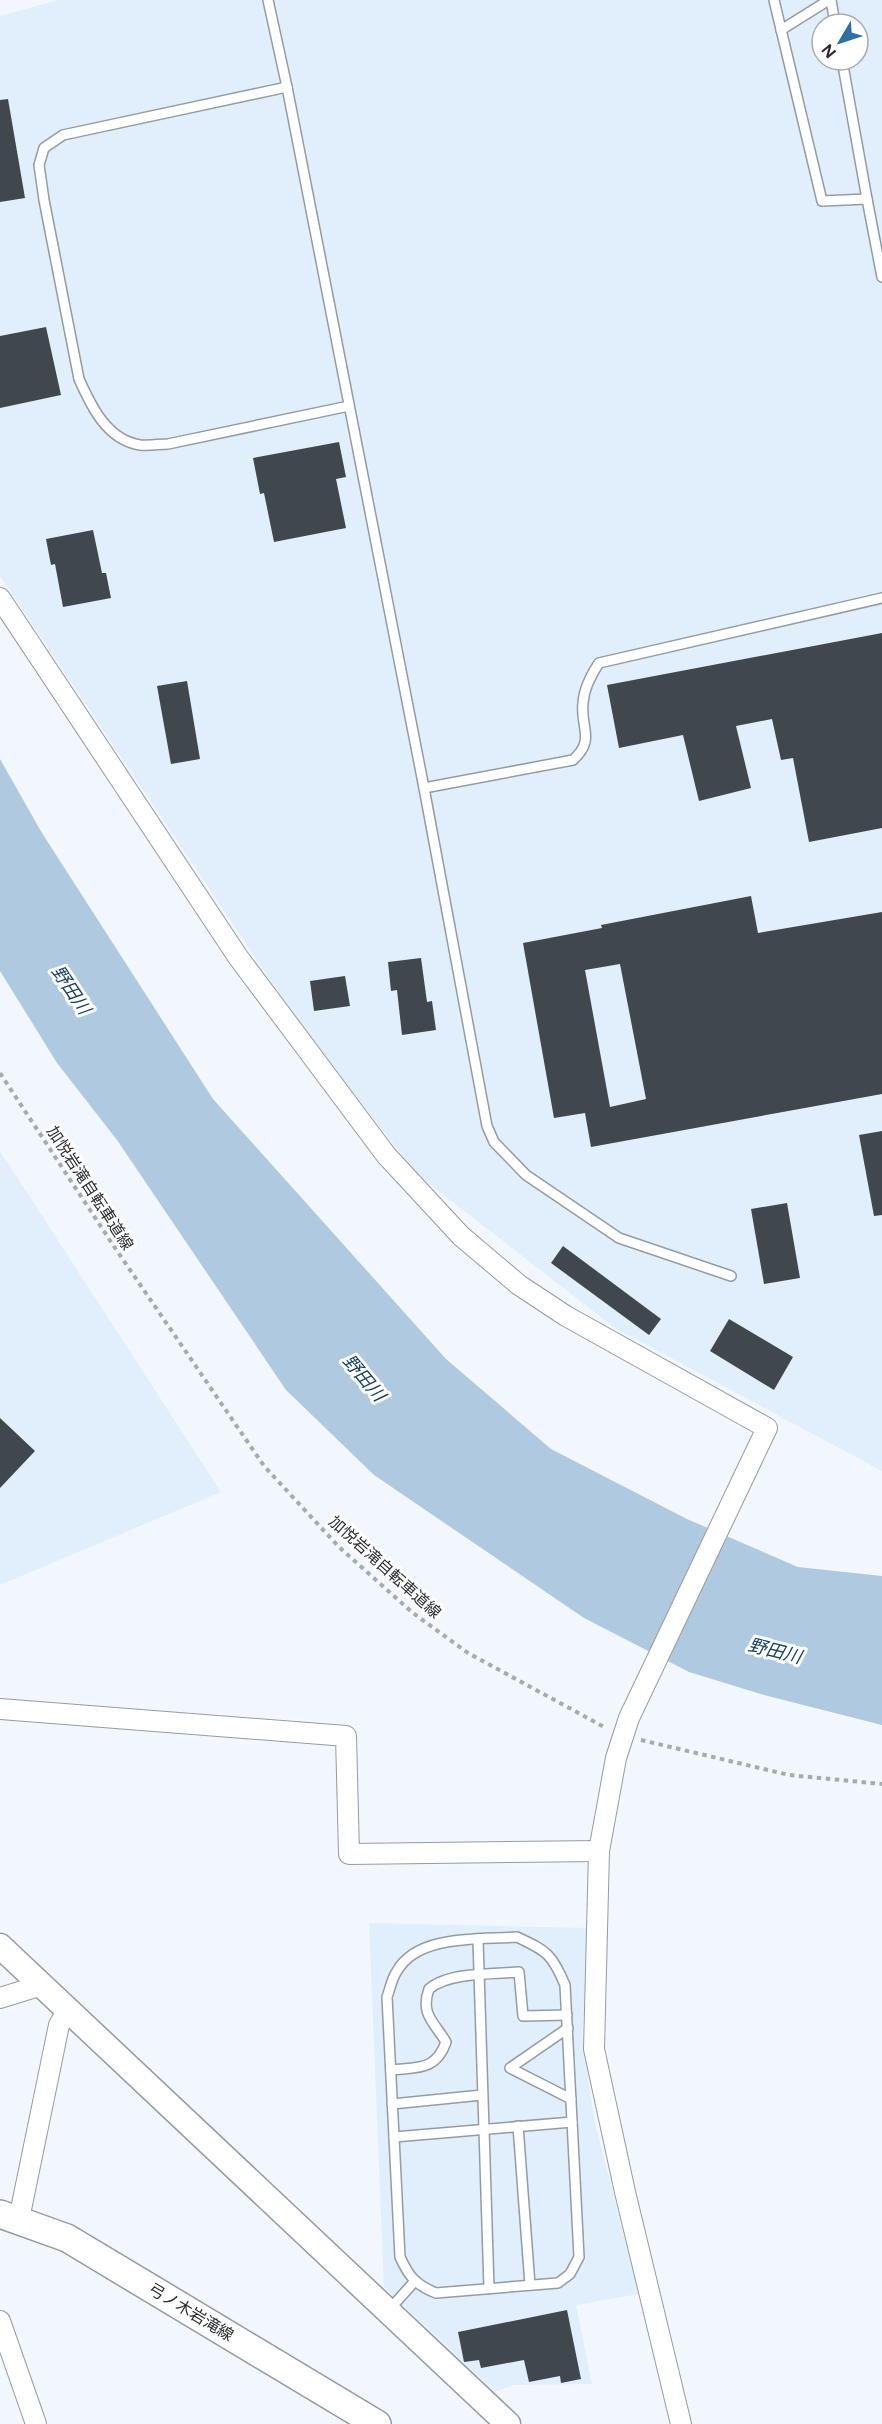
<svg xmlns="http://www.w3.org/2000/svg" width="882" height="2424" viewBox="0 0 882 2424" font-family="Figtree,'Noto Sans JP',sans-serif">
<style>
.built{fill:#e1effc;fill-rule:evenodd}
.water{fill:#afc9e1}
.building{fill:#40474d;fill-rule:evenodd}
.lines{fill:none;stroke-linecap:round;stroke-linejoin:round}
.service-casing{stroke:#949ca3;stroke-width:12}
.minor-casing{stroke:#949ca3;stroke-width:22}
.tertiary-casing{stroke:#949ca3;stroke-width:27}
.secondary-casing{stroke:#949ca3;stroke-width:30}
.path{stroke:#a6abb0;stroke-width:4;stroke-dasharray:4.5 4.5;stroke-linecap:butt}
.service{stroke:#fff;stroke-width:9}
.minor{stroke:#fff;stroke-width:20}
.tertiary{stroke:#fff;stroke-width:24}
.secondary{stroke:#fff;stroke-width:27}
.labels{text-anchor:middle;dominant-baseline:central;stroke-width:6;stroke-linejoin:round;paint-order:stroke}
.street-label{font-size:16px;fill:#292c2f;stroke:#fff}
.water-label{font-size:18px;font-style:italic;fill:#183f61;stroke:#fff}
</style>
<rect width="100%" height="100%" fill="#f1f7fd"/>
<g class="built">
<path d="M 58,0 L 882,0 L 882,1471 L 615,1328 L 419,1176 L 307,1035 L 0,576 L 0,16 ZM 822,24 L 858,24 L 858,60 L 822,60 Z"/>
<polygon points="0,1151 221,1492 0,1585"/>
<polygon points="369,1923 591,1928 582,2034 594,2119 639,2294 576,2305 592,2384 514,2385 495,2392 384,2287"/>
</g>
<polygon class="water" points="0,759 42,833 213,1099 446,1359 551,1449 687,1519 798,1567 882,1576 882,1725 764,1695 689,1672 584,1618 374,1475 286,1390 117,1140 57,1063 0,971"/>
<g class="building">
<polygon points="8,99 25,198 0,202 0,100"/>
<polygon points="46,327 61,395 0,408 0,336"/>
<polygon points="339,442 346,477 336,479 346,528 274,542 264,493 260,494 253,458"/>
<polygon points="93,530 102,573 106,573 111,598 63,607 55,564 51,565 46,539"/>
<polygon points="882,633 882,828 809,842 793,758 781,760 772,719 736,726 751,788 699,801 683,735 619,748 607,685"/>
<polygon points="187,681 200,759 171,764 157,686"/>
<path d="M 751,896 L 758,933 L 882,912 L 882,1094 L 591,1147 L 585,1113 L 554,1118 L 523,943 L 602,928 L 601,925 ZM 620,964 L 646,1099 L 610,1107 L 585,970 Z"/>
<polygon points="421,958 427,1002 432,1001 436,1030 402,1035 397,990 391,991 388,962"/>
<polygon points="345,976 350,1006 314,1011 310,981"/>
<polygon points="882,1131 882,1215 874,1216 859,1135"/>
<polygon points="787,1203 800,1278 764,1284 751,1209"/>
<polygon points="563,1246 661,1319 649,1335 551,1263"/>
<polygon points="729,1319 793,1357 774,1390 710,1351"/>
<polygon points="0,1418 35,1451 0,1488"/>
<polygon points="567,2310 581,2379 561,2383 560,2376 529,2382 524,2360 481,2368 479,2360 464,2362 458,2332"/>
</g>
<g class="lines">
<defs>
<g id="service">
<polyline points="268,0 287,87 424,788 487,1126 494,1142 526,1175 619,1238 731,1276"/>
<polyline points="774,0 822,201 867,199 882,277"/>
<polyline points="831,0 835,24"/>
<polyline points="781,30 829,0"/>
<polyline points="842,60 867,199"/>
<path d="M 287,87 L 63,135 L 44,148 L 39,165 L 44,200 L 79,379 C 91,406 107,440 140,445 C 149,446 160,444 168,444 L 349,406"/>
<path d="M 424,788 L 573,760 C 596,739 580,728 583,703 C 584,688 591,675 599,663 L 882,598"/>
<path d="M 517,1937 C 547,1951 552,1954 565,1985 L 579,2257 L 570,2274 L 558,2283 L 436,2293 C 416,2285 409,2277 400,2257 L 387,1997 C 390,1989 392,1978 397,1971 C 418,1934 480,1940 517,1937 Z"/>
<polyline points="478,1940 489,2288"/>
<polyline points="568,2028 510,2068 571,2099"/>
<path d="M 391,2070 C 417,2067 436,2071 446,2042 C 434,2022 420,2014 429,1989 C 448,1972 494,1974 519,1972 L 523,2016 L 567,2015"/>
<polyline points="392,2104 482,2095"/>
<polyline points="518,2126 530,2285"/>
<polyline points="394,2137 572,2122"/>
<polyline points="388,2311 415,2281"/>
</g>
<g id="minor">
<polyline points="0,598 238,957 386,1155 461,1236 519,1285 566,1316 767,1428 629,1718 616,1758 599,1851 594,2049 625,2192 681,2424"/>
<polyline points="0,1709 346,1736 349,1854 599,1851"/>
<polyline points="0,1998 42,1985"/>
<polyline points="19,2219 59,2025 68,2010"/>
<polyline points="0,2321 36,2424"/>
</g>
<polyline id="tertiary" points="0,1946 508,2424"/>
<polyline id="secondary" points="0,2214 67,2238 377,2424"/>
</defs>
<use href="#service" class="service-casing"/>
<use href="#minor" class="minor-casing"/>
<use href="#tertiary" class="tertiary-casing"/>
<use href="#secondary" class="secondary-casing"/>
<g class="path">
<polyline points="0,1073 113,1245 264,1466 339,1547 413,1613 468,1653 606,1728"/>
<polyline points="641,1740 789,1775 882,1784"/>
</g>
<use href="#service" class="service"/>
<use href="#minor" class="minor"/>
<use href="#tertiary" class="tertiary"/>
<use href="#secondary" class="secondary"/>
</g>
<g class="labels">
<g class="street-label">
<text transform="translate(90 1188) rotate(57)">加悦岩滝自転車道線</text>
<text transform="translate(385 1567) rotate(42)">加悦岩滝自転車道線</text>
<text transform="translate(191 2312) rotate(31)">弓ノ木岩滝線</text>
</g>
<g class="water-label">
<text transform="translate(71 990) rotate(56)">野田川</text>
<text transform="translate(364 1378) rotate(50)">野田川</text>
<text transform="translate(775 1651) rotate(14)">野田川</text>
</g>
</g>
<g transform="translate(840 42) rotate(231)"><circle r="28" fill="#ffffff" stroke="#a9abac" stroke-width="1.5"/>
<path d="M0-4.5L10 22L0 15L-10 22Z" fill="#2f6fa5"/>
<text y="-9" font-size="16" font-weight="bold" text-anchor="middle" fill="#292c2f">N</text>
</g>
</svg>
